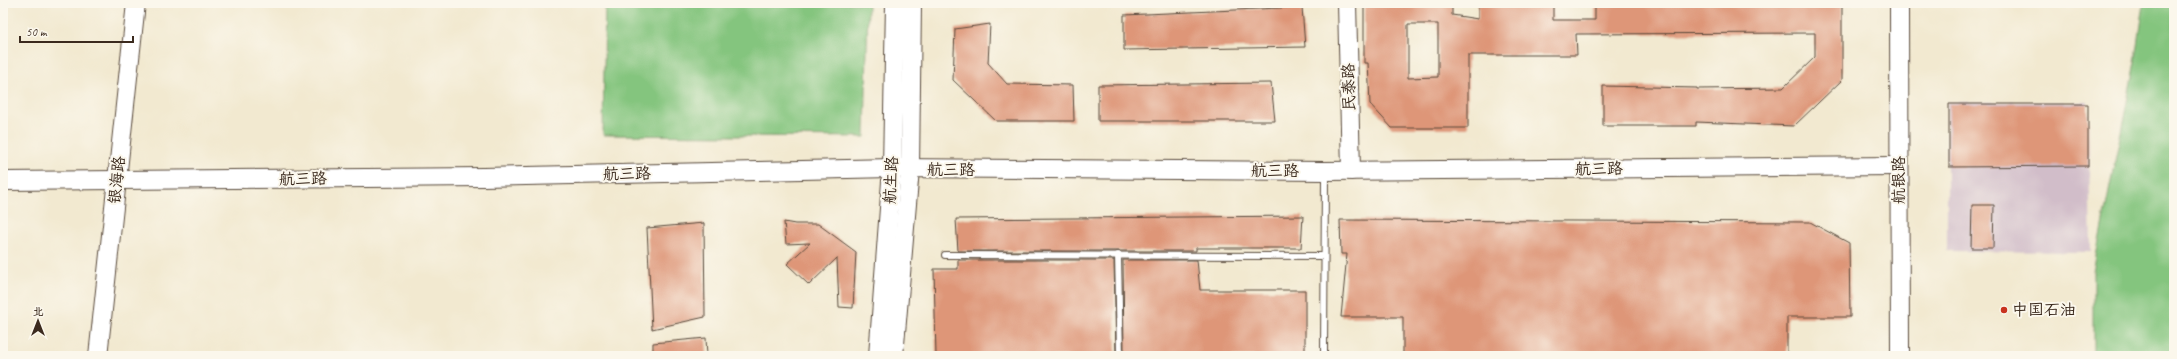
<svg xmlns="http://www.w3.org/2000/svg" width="2177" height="359" viewBox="0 0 2177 359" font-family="Caveat,'LXGW WenKai TC',sans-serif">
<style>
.industrial{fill:#d1bdc9}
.green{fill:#84c57e;stroke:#60784e}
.building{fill:#de9678;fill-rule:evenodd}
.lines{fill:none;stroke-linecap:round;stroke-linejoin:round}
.lane-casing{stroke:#564739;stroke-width:8}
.secondary-casing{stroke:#564739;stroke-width:20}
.lane{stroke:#fff;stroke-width:6}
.secondary{stroke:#fff;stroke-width:18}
.poi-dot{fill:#c8321e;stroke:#fbf7ec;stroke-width:1.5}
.labels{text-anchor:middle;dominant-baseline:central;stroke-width:4;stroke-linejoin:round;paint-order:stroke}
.street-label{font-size:16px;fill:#3b2a1e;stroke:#fbf7ec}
.poi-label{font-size:16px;fill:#3b2a1e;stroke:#fbf7ec;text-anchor:start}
</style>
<rect width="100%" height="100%" fill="#fbf7ec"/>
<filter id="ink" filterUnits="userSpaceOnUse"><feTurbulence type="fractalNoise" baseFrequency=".025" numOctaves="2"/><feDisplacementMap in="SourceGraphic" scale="8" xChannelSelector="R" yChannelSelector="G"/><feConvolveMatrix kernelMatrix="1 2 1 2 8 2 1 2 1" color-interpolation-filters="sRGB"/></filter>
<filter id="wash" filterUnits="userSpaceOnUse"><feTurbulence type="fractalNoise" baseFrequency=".012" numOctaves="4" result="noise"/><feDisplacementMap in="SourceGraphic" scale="16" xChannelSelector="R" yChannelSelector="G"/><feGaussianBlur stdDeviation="0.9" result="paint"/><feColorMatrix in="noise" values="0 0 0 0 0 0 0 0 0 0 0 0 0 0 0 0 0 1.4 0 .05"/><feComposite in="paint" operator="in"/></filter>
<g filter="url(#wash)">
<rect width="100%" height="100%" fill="#f2e9d0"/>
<polygon class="industrial" points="1947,102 2088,102 2091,252 1947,251"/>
<g class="green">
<polygon points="605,3 868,3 865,137 603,135"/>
<polygon points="2144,3 2174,3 2174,356 2093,356 2093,271 2137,52"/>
</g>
<g id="blocks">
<g class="building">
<path d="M 1364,3 L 1452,3 L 1452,15 L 1478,19 L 1478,3 L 1553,3 L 1553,20 L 1595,20 L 1595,3 L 1842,3 L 1842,80 L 1794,126 L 1696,122 L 1696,126 L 1603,126 L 1603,86 L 1697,88 L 1697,89 L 1783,88 L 1815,57 L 1815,33 L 1576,34 L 1577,55 L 1468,55 L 1468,128 L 1392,128 L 1370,104 L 1368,63 L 1364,63 ZM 1408,24 L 1438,24 L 1438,77 L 1408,78 Z"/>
<polygon points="1302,7 1305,47 1124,50 1124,15"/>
<polygon points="990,24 988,63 1007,84 1073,85 1074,121 996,121 953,80 955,29"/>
<polygon points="1271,83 1275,121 1098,121 1098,85"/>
<polygon points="1949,104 2088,104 2088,166 1949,167"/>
<polygon points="1972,205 1994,205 1993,248 1971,248"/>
<polygon points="1303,216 1301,248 1196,248 1196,251 958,251 956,219"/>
<polygon points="1340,220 1810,222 1849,243 1850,317 1787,317 1787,356 1403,356 1403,317 1341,317 1347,254 1341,254"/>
<polygon points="784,222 795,224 818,224 856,252 853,308 839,307 837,258 809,285 787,264 810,243 786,244"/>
<polygon points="704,223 705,317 652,329 647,228"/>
<polygon points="958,260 1114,260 1116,356 936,356 934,269 958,269"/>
<polygon points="1123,260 1197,260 1200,290 1305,290 1305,356 1124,356"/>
<polygon points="706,338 707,356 653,356 653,343"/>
</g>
</g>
</g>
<g filter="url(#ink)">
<use href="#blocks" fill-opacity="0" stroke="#564739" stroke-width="1"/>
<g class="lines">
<defs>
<g id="lane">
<polyline points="945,255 1324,256"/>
<polyline points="1118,255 1120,356"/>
<polyline points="1324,356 1325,173"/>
</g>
<g id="secondary">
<polyline points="1347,3 1351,171"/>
<polyline points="1899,3 1900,356"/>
<polyline points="3,181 484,177 892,168 1325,171 1898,166"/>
<polyline points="98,356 136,3"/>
<polyline points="878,356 892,168 895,3"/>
<polyline points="894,356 910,169 912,3"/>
</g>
</defs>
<use href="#lane" class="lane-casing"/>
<use href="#secondary" class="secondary-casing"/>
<use href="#lane" class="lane"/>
<use href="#secondary" class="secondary"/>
</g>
</g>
<circle class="poi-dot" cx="2004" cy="310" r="4"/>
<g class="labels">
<g class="street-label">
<text transform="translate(1349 87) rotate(-91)">民泰路</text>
<text transform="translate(1599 169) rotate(-1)">航三路</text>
<text x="951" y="170">航三路</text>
<text x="1275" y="171">航三路</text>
<text transform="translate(627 174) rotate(-1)">航三路</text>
<text transform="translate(303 179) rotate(-1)">航三路</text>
<text transform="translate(117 180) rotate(-84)">银海路</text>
<text transform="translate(891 180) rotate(-87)">航生路</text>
<text transform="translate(1899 180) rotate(-90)">航银路</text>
</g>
<g class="poi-label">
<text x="2012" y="310">中国石油</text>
</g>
</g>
<rect width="2177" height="359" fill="none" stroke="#fbf7ec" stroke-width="16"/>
<g transform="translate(38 321)" stroke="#fbf7ec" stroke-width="3" paint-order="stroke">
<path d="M0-3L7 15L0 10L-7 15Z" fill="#3b2a1e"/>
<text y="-6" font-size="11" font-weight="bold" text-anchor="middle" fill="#3b2a1e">北</text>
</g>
<path d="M20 36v6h113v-6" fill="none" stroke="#3b2a1e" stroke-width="2"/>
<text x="26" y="36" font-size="12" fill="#3b2a1e" stroke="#fbf7ec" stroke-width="3" paint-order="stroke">50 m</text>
</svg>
